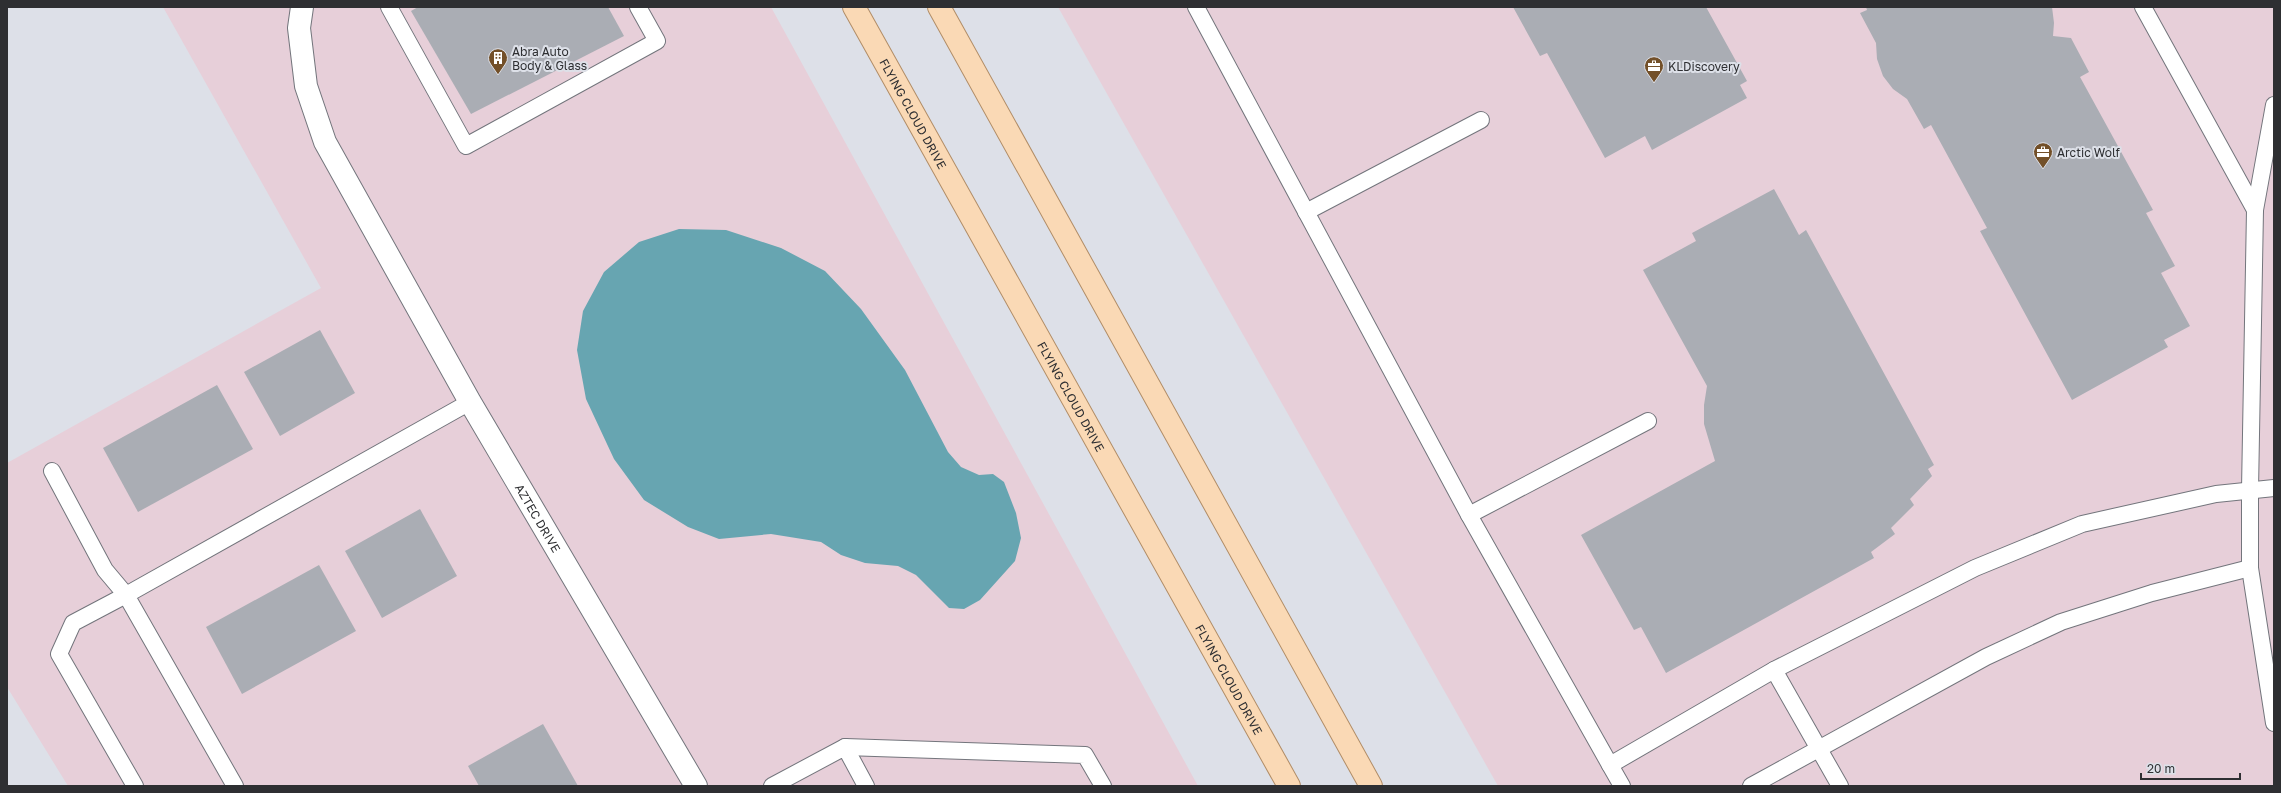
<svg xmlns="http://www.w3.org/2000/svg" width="2281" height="793" viewBox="0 0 2281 793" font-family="'Golos Text',sans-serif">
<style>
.commercial{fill:#e7cfd9}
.water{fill:#67a5b1}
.building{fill:#aaadb4}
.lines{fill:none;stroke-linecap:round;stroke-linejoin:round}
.service-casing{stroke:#73757c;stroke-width:18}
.minor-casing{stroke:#73757c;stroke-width:24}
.primary-casing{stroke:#b18d67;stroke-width:24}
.service{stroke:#fff;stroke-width:16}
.minor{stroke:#fff;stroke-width:22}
.primary{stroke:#fad9b5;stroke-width:22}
.labels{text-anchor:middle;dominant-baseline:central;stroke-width:4;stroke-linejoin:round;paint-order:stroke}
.poi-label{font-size:12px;fill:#2e2f32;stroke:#dde0e8;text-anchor:start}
.street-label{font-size:12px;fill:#2e2f32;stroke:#dde0e8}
</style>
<rect width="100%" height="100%" fill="#dde0e8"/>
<g class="commercial">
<polygon points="163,7 771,7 1198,786 68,786 7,687 7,463 321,288"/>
<polygon points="1058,7 2274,7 2274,786 1498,786"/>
</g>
<polygon class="water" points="679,229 726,230 781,248 825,271 861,309 905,370 948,452 961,467 979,475 993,474 1004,482 1016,513 1021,538 1015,561 980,600 964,609 949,608 916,575 898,566 865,563 841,555 821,542 771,534 719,539 688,527 644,500 614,459 586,399 577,350 583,311 604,272 639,242"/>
<g class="building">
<polygon points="418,7 608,7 624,36 471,114 411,11"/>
<polygon points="1513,7 1706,7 1747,81 1740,85 1747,98 1652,150 1645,136 1605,158 1547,53 1540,56"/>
<polygon points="1866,7 2052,7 2054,23 2053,36 2071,38 2089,72 2080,77 2153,210 2146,213 2175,266 2161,273 2190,326 2164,340 2168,347 2072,400 1980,231 1987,228 1931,125 1924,129 1907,99 1893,89 1883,76 1877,59 1876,43 1860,13 1867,10"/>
<polygon points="1774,189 1799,235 1806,230 1934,465 1928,469 1932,476 1910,499 1914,505 1891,528 1895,534 1871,552 1874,558 1666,673 1641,627 1634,630 1581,535 1715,461 1704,424 1704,405 1707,386 1643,270 1696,241 1692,233"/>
<polygon points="320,330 355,393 280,436 244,372"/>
<polygon points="217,385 253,449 138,512 103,448"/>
<polygon points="420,509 457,576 382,618 345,551"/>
<polygon points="319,565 356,631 242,694 206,627"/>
<polygon points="543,724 578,786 479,786 468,766"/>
</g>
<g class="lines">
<defs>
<g id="service">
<polyline points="389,7 466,146 657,41 638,7"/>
<polyline points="1196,7 1469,515 1610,765 1774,670 1975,568 2082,524 2216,494 2274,488"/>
<polyline points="2143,7 2255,210"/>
<polyline points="2274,105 2255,210 2250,490 2250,568 2274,723"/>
<polyline points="1306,212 1481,120"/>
<polyline points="52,471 105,570 126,595 73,623 59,654 135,786"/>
<polyline points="1469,515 1648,421"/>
<polyline points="1774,670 1840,786"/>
<polyline points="845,747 1085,755 1103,786"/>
<polyline points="1610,765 1622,786"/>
<polyline points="235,786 126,595 470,402"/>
<polyline points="772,786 845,747 866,786"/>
<polyline points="1751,786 1986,657 2061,622 2152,593 2250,568"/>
</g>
<g id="minor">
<path id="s1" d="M 302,7 L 299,28 L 306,86 L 325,142 L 470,402 L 696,786"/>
</g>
<g id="primary">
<path id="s2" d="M 854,7 L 1289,786"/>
<polyline points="939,7 1371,786"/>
</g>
</defs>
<use href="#service" class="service-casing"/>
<use href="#minor" class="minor-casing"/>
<use href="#primary" class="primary-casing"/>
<use href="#service" class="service"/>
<use href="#minor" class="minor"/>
<use href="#primary" class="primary"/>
</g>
<defs>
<symbol id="building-pin" viewBox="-11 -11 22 30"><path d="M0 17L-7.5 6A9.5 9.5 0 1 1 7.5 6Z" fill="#735029" stroke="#dde0e8"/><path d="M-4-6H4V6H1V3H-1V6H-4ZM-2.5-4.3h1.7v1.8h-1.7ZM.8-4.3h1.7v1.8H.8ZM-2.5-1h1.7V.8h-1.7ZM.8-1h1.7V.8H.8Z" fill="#fff"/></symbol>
<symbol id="office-pin" viewBox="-11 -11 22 30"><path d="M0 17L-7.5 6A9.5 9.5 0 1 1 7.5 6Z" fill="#735029" stroke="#dde0e8"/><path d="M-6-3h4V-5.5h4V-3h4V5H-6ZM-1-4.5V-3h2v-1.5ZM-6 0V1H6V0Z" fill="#fff"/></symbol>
</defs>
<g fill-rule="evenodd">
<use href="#building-pin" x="487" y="47" width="22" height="30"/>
<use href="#office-pin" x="1643" y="55" width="22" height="30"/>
<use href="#office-pin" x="2032" y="141" width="22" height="30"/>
</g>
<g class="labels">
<g class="poi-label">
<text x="512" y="51">Abra Auto<tspan x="512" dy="14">Body &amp; Glass</tspan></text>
<text x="1668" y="66">KLDiscovery</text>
<text x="2057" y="152">Arctic Wolf</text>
</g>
<g class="street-label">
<text stroke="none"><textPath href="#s2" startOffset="122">FLYING CLOUD DRIVE</textPath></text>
<text stroke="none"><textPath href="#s2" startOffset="446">FLYING CLOUD DRIVE</textPath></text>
<text stroke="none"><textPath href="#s1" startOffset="571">AZTEC DRIVE</textPath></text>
<text stroke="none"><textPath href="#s2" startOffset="770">FLYING CLOUD DRIVE</textPath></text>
</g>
</g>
<rect width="2281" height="793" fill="none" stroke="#2e2f32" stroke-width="16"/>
<path d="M2141 773v6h99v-6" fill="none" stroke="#2e2f32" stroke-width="2"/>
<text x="2147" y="773" font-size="12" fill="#2e2f32" stroke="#dde0e8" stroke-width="3" paint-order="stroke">20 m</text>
</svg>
